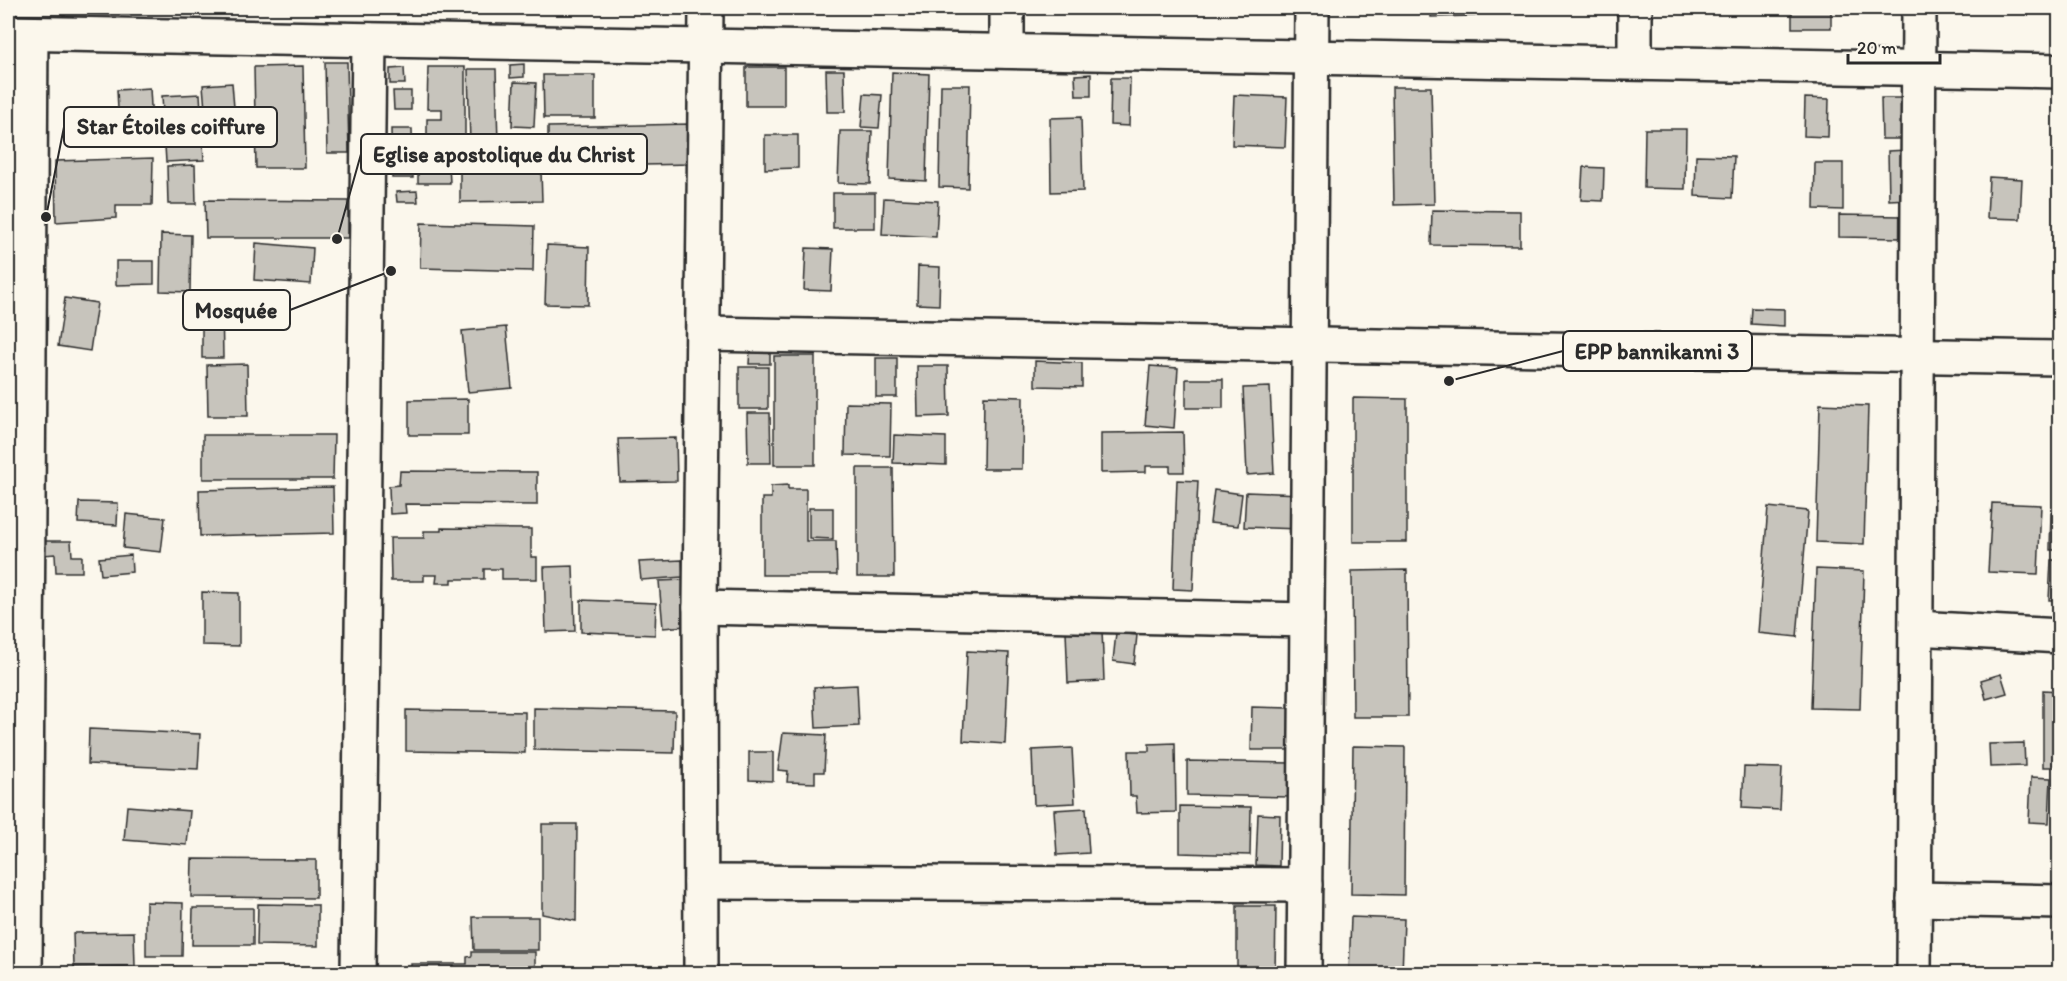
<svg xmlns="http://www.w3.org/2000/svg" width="2067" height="981" viewBox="0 0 2067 981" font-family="Itim,sans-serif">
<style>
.building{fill:#c7c4bc;stroke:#2b2b2b;stroke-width:1.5}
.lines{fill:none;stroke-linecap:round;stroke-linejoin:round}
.street-casing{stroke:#2b2b2b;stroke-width:38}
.street{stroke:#fbf7ec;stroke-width:33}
.leader{fill:none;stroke:#2b2b2b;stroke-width:2}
.callout-dot{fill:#2b2b2b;stroke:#fbf7ec;stroke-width:2}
.callout{fill:#fbf7ec;stroke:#2b2b2b;stroke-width:2}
.callout-label{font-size:22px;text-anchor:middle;font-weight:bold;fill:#2b2b2b}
</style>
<rect width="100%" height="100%" fill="#fbf7ec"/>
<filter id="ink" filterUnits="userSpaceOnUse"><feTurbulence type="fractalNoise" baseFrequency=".0167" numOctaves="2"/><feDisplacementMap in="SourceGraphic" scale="12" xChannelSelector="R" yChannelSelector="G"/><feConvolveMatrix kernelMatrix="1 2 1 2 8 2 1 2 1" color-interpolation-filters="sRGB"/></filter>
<g filter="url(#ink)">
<g class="building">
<polygon points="1431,8 1474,8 1475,16 1431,17"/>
<rect x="1792" y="8" width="39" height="20"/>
<polygon points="325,62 347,62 349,153 327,153"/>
<polygon points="524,64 524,77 510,78 510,65"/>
<polygon points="303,66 305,168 256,168 254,67"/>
<polygon points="428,67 465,67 465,156 427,156 427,119 442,119 442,109 427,109"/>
<rect x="746" y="67" width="38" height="39"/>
<polygon points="404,68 405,84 390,84 390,69"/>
<polygon points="468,69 496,69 498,144 470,144"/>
<polygon points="826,70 844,70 845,112 827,112"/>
<polygon points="892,72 929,74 926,181 889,179"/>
<polygon points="1091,74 1091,96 1076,96 1075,75"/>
<polygon points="543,75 595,75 595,118 544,118"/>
<polygon points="1111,78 1130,78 1129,126 1110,125"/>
<polygon points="514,82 536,83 534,127 512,126"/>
<polygon points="232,83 235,120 206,122 203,85"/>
<polygon points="941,85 970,85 968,188 939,187"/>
<polygon points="1392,87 1431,87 1434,204 1394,205"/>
<polygon points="150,88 152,125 119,128 117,90"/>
<polygon points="393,91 411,91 411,110 394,110"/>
<polygon points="200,94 204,160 166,162 162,96"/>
<polygon points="864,94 882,95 879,128 861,127"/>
<polygon points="1234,95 1287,97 1285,147 1232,145"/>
<polygon points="1805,98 1829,99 1828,137 1804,136"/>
<polygon points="1881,98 1903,98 1903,139 1882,139"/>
<polygon points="1081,117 1083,191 1051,192 1050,118"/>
<polygon points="690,124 691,164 548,167 548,127"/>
<polygon points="391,129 412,129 413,178 392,178"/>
<polygon points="1645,129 1686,129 1685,189 1644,188"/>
<polygon points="840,131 872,131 870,184 838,183"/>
<polygon points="765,135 798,135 798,168 765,169"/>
<polygon points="540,140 542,201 460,202 460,161 469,161 468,155 483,154 483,160 494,160 494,154 518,154 518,141"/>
<polygon points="1907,150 1909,199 1889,200 1888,151"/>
<polygon points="1696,155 1734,156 1732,198 1695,196"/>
<polygon points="153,158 152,205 116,205 116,218 56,222 55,161"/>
<polygon points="1815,163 1843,163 1843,210 1814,209"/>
<polygon points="195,165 196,204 168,204 167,166"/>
<polygon points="449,165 450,183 418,183 418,166"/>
<polygon points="1583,167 1604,168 1603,201 1581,200"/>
<polygon points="1989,177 2022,179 2020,219 1987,218"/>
<polygon points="417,191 418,202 397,202 396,192"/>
<rect x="833" y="193" width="42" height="35"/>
<polygon points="884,198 938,201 936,237 882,234"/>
<polygon points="205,200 348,201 348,238 206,238"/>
<polygon points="1432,210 1520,211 1520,246 1431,245"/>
<polygon points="1839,215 1902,216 1901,238 1839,237"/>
<polygon points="421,223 534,226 533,271 420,268"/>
<polygon points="161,234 191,235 190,292 160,291"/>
<polygon points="256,243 313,248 311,284 254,280"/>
<polygon points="547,245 589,247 588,305 545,304"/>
<polygon points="806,248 833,249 831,291 804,290"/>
<polygon points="116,261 154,261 154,284 116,285"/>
<polygon points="918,266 940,267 939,305 917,304"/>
<polygon points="65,298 97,303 90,351 58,346"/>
<polygon points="202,304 222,304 223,358 202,358"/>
<polygon points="1752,308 1784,309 1784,326 1751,324"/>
<polygon points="506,327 512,388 468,392 462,331"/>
<polygon points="750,349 770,350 770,364 749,364"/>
<rect x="774" y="356" width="41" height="109"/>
<rect x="876" y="358" width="21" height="39"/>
<polygon points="1035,361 1082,363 1082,387 1035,386"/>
<polygon points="247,364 248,416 208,416 207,365"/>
<polygon points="917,366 948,366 949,416 918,417"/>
<polygon points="1150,366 1178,368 1174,428 1145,425"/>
<rect x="739" y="367" width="29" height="42"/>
<rect x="1186" y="379" width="37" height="29"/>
<polygon points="1270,387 1274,473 1247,475 1243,388"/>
<polygon points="984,396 1023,397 1022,469 983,469"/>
<polygon points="1353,398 1407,399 1407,542 1353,542"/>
<polygon points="468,399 468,435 409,435 409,400"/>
<polygon points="846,403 891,404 890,456 845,455"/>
<polygon points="1820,404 1868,406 1864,544 1816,542"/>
<polygon points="747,413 770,413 771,463 748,463"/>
<polygon points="1183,432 1184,472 1170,472 1170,466 1146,466 1146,472 1101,473 1101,433"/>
<polygon points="203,435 334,435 333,479 203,479"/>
<polygon points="894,435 946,437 946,465 893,463"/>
<polygon points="676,438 677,481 620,482 618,439"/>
<polygon points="857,468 893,468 894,577 857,577"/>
<polygon points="400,471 537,472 537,505 405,504 406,513 390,514 389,486 399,485"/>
<polygon points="1177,480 1198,481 1193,590 1173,589"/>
<polygon points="788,485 788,489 806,489 806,541 836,541 837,575 762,575 762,498 771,498 771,486"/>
<polygon points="333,487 334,533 200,536 199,490"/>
<polygon points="1214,490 1242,494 1238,526 1210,523"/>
<polygon points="1246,492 1302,494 1300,529 1244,527"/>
<polygon points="79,502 118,503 117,525 78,523"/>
<polygon points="1992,503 2041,505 2038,574 1988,572"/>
<polygon points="1768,507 1808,511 1797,637 1758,633"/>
<polygon points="809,508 833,508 833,539 809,538"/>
<polygon points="2051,512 2060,512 2060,550 2050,550"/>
<polygon points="126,514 165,518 161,552 123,548"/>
<polygon points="441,528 531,529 531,557 537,557 537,579 502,579 502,569 484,569 484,579 452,579 452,583 436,583 437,575 424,575 424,581 391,581 390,538 424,538 424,531 441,531"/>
<polygon points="43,541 71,541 72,556 82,556 82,572 56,572 55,554 43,555"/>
<polygon points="131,555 132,572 101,575 99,558"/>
<polygon points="682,560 683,577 641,580 639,562"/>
<polygon points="2051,560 2060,560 2060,600 2049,600"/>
<polygon points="573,566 575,631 546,632 544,567"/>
<polygon points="1816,569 1864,571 1860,709 1811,708"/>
<polygon points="1407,570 1408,717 1353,717 1352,571"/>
<polygon points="683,580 686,626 663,628 659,581"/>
<polygon points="202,592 239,593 239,646 202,645"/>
<polygon points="581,600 656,603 655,635 581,632"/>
<polygon points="1102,630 1104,681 1068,683 1066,631"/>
<polygon points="1116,633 1137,635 1134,664 1113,661"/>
<polygon points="967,651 1009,653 1005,744 963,741"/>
<polygon points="2001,674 2007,693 1986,699 1981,680"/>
<polygon points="857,685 859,726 816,728 814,687"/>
<polygon points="2043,690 2060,691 2060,767 2043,767"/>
<polygon points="1252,707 1289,708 1288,750 1251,750"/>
<polygon points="534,708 675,711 674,753 534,750"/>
<polygon points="406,710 525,712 525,753 406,751"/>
<polygon points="89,729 200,734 198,769 88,764"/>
<polygon points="783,733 826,735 824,772 815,772 815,783 787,782 788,771 778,770"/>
<polygon points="1175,743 1176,812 1137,813 1136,796 1130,796 1129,751 1149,751 1149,744"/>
<polygon points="2024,743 2025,766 1990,767 1989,744"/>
<polygon points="1353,746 1405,747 1404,895 1351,894"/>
<polygon points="1072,748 1075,803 1034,805 1032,750"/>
<polygon points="749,752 773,752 773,781 749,780"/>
<polygon points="1187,761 1291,763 1291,797 1187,795"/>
<polygon points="1744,767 1782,768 1780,810 1742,808"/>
<polygon points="2031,777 2051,778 2049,823 2029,822"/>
<polygon points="127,806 190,811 187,845 124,840"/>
<polygon points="1180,806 1251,807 1250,855 1180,853"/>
<polygon points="1086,808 1089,853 1057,855 1054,810"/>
<polygon points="8,811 16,812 13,855 8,854"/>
<polygon points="1258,814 1280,815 1279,866 1256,865"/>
<polygon points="542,824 577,824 576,921 542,914"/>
<polygon points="192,859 316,860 316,898 191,897"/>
<polygon points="146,902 183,903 182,956 146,956"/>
<polygon points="258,904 318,905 318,946 257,945"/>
<polygon points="1237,906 1276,906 1275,974 1237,974"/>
<polygon points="193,908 253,908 253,945 192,945"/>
<polygon points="473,917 538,917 538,950 474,950"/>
<polygon points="1351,917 1404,919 1402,974 1349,974"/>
<polygon points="134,932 135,966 74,967 73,933"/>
<polygon points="472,952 535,952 535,968 526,968 526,974 411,974 411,964 467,964 467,957 472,956"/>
</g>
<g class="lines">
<defs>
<g id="street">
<polyline points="8,33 2060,71"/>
<polyline points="1007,51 1007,8"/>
<polyline points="1635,61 1635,8"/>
<polyline points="705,334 2060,358"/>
<polyline points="700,607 1307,620"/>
<polyline points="1916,628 2060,636"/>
<polyline points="701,882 1305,885"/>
<polyline points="1914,899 2060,902"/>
<polyline points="25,974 31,34"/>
<polyline points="358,974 369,40"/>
<polyline points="701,974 700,607 706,8"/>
<polyline points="1304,974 1312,8"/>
<polyline points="1914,974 1919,8"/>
</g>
</defs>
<use href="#street" class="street-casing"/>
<use href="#street" class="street"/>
</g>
</g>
<path class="leader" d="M46 217L64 127M337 239L361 154M391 271L290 310M1449 381L1563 351"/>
<g class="callout-dot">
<circle cx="46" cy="217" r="6"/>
<circle cx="337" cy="239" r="6"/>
<circle cx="391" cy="271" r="6"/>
<circle cx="1449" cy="381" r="6"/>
</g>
<g class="callout">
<rect x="64" y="107" width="213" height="40" rx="6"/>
<rect x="361" y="134" width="286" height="40" rx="6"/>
<rect x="183" y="290" width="107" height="40" rx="6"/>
<rect x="1563" y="331" width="189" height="40" rx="6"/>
</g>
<g class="callout-label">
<text x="171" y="134">Star Étoiles coiffure</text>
<text x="504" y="162">Eglise apostolique du Christ</text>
<text x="236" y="318">Mosquée</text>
<text x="1657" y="359">EPP bannikanni 3</text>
</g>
<rect width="2067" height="981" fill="none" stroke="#fbf7ec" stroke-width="30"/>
<rect x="15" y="15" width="2037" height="951" fill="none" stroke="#2b2b2b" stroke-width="2" filter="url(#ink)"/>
<path d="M1848 54v9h92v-9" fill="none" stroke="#2b2b2b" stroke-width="3"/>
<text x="1857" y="54" font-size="18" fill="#2b2b2b" stroke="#fbf7ec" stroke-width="4.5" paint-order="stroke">20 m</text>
</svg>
